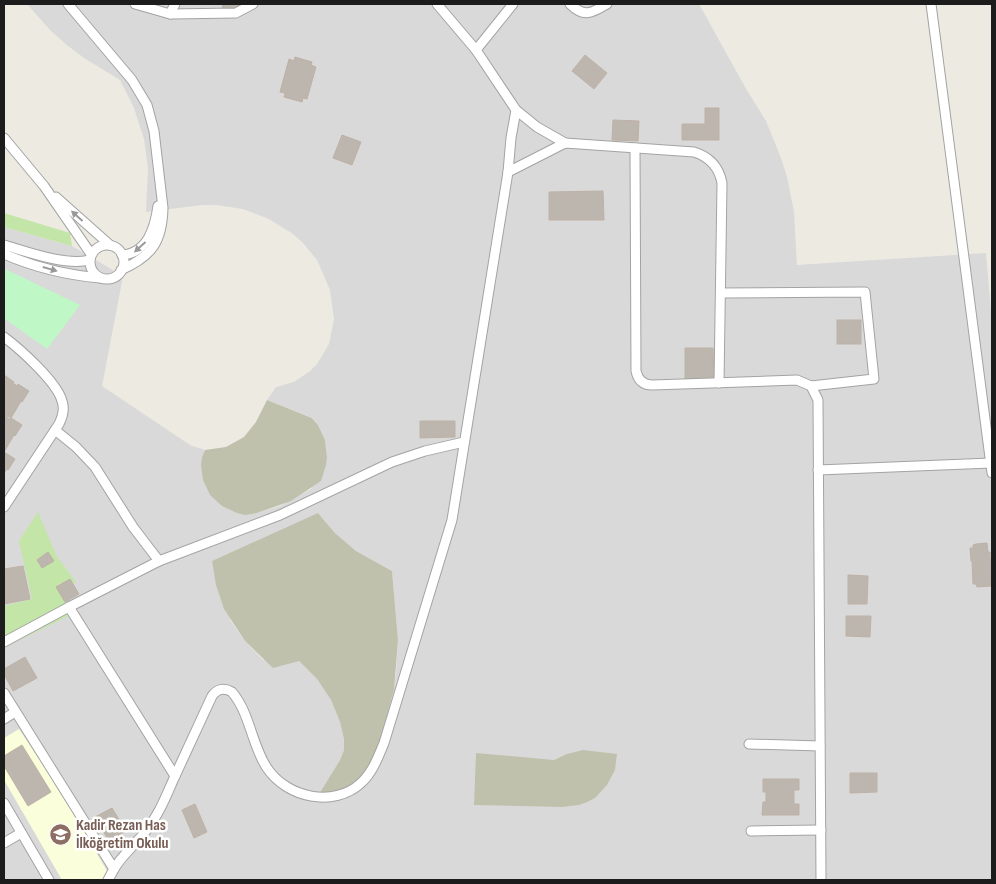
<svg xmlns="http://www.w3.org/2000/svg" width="996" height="884" viewBox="0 0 996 884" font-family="'Sofia Sans Condensed',sans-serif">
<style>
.residential{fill:#dad9d9;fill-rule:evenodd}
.education{fill:#fbfeda}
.construction{fill:#c0c1ad}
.grass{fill:#c3e6a8}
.park{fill:#bff7c6}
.building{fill:#bdb6ae;stroke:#beb1a5}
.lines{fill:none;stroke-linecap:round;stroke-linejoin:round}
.minor-casing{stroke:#a3a3a3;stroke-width:11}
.minor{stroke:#fff;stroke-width:9}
.oneway{fill:#999}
.labels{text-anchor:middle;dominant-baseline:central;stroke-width:5;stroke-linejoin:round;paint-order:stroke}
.education-label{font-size:16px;font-weight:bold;fill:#785e54;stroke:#fff;text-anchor:start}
</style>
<rect width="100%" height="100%" fill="#edeae1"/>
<path class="residential" d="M 27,4 L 699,4 L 745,87 L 766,121 L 781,158 L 787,177 L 794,212 L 797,265 L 986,253 L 992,323 L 992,880 L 4,880 L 4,227 L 72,246 L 123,276 L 102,386 L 190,445 L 205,450 L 202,457 L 257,513 L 280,506 L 311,489 L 327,456 L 325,440 L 318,425 L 313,418 L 267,400 L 276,387 L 294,382 L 310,371 L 317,364 L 329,344 L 334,319 L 330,290 L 317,260 L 303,243 L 293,234 L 269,219 L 243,209 L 216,205 L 202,205 L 146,212 L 148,168 L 144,139 L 134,108 L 120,80 L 84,58 L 67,45 L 51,31 ZM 318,513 L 335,533 L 356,551 L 392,571 L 398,640 L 396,674 L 391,707 L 319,794 L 340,760 L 344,750 L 344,739 L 340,722 L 331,700 L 317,679 L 299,661 L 263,660 L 245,641 L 230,620 Z"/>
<polygon class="education" points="19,729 61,792 110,876 108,880 62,880 4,780 4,738"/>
<g class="construction">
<polygon points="267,400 312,418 318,425 325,440 327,457 326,465 321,481 291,501 257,513 245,515 237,513 222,506 210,495 203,480 201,465 202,457 205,450 226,447 244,437 256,422"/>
<polygon points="318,513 335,533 356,551 392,571 398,640 394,690 377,751 365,773 347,790 319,794 340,760 344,750 344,739 340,722 331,700 317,679 299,661 273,668 245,641 224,609 216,585 212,561"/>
<polygon points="583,750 617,754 615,770 607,785 595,798 587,802 579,805 562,807 474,805 476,753 554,760 567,754"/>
</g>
<g class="grass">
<polygon points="4,213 70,233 72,246 4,227"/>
<polygon points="38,512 56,555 76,582 63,590 76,612 4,648 4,606 32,599 19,541"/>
</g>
<polygon class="park" points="5,269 80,305 47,349 4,318 4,271"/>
<g class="building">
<polygon points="223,4 251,4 236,13 222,9"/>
<polygon points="585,55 607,73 594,89 572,71"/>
<polygon points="295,57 312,62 311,65 316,67 307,99 303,98 302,102 284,97 285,93 280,92 289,59 294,61"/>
<polygon points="705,108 719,108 719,140 682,140 682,124 705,124"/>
<polygon points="613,120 639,121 638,141 612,140"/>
<polygon points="342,135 361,142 352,165 333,158"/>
<polygon points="603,191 604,220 549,220 549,192"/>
<rect x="837" y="320" width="24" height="24"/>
<polygon points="685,348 713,348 714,380 685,380"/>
<polygon points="4,375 14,382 13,383 17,386 18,384 29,391 22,402 21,401 11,418 4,413"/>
<polygon points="4,413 10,420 11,418 22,425 15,436 14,435 4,452"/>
<polygon points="420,421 455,421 455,437 420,438"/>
<polygon points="4,452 15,459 8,470 7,469 4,473"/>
<polygon points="987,543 988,552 990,552 990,560 992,559 992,577 990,577 991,586 977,587 976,584 973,584 972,561 971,561 970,548 973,548 973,545 976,544"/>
<polygon points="48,552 54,561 42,568 37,560"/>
<polygon points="23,566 30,599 4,604 4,569"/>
<polygon points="848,575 868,576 867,604 848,604"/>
<polygon points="70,579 79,594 65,602 56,587"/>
<polygon points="846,616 871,616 870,637 846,636"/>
<polygon points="25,657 37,678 13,691 4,674 4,669"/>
<polygon points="22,745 51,792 28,806 4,766 4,756"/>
<polygon points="850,773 877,773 877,792 850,793"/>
<polygon points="763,779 799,779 799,790 794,790 794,804 799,804 799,815 762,815 763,802 766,802 766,792 763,792"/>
<polygon points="195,804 207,832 194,838 182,810"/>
<polygon points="112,808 126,831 109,841 95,817"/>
</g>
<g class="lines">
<defs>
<g id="minor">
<path d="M 68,4 L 132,80 L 147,105 L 154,131 L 163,208 C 162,242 152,256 121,270"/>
<polyline points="135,4 170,14 236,13 253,4"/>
<path d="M 570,4 C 584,18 592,13 607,4"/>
<polyline points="931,4 992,473"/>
<polyline points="170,14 175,4"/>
<polyline points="476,50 513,4"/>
<polyline points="516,110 537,127 565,143"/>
<polyline points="4,138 44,186 91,254"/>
<path d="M 635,148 L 636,371 C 638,380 643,385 652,385 L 797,380 L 811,386 L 818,400 L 821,880"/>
<path d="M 508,172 L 565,143 L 694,152 C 710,157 719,167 722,183 L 719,383"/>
<polyline points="56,197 110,245"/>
<circle cx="107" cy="262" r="17"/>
<path d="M 4,245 C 28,252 66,266 89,260"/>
<path d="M 4,254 C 34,267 67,275 100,278"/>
<path d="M 122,255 C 148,253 155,227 158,206"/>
<polyline points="721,293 865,292 874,379 811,386"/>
<path d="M 4,337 C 20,349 57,382 62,401 C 65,409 63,416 59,424 L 4,507"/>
<polyline points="55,430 76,447 95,467 133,527 159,561 280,515 392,462 425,451 464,442"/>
<polyline points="818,470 991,463"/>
<polyline points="69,607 159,561"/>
<path d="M 4,642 L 69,607 L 175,776 C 166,796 159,815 145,832 C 135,845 122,855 114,869"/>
<polyline points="4,693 114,869 108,880"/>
<polyline points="4,719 15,712"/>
<polyline points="749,744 820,746"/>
<path d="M 175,776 L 212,696 C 217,689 224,687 232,692 C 250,713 252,746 267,768 C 287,798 334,808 361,783 C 373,772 378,757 384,743 L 452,520 L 508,172 L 511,138 L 516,110 L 476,50 L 437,4"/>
<polyline points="4,803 49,880"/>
<polyline points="751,831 821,830"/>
<polyline points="4,843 21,833"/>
</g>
</defs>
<use href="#minor" class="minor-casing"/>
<use href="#minor" class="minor"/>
</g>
<defs><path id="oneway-solid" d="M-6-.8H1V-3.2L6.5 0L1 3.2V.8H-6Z" transform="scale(1.25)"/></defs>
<g class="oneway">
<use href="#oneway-solid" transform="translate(77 216) rotate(-138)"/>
<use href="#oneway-solid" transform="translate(140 247) rotate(138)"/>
<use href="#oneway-solid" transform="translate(50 269) rotate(16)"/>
</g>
<defs>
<symbol id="school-disc" viewBox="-11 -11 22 22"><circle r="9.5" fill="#8d6e63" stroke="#fff"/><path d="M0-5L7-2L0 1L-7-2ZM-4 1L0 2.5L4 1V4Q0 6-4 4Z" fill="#fff"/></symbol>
</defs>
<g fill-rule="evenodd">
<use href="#school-disc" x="48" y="822" width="25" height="25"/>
</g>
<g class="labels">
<g class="education-label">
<text x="76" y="825">Kadir Rezan Has<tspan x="76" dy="18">İlköğretim Okulu</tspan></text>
</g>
</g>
<rect width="996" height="884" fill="none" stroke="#1c1c1c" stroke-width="10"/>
</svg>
